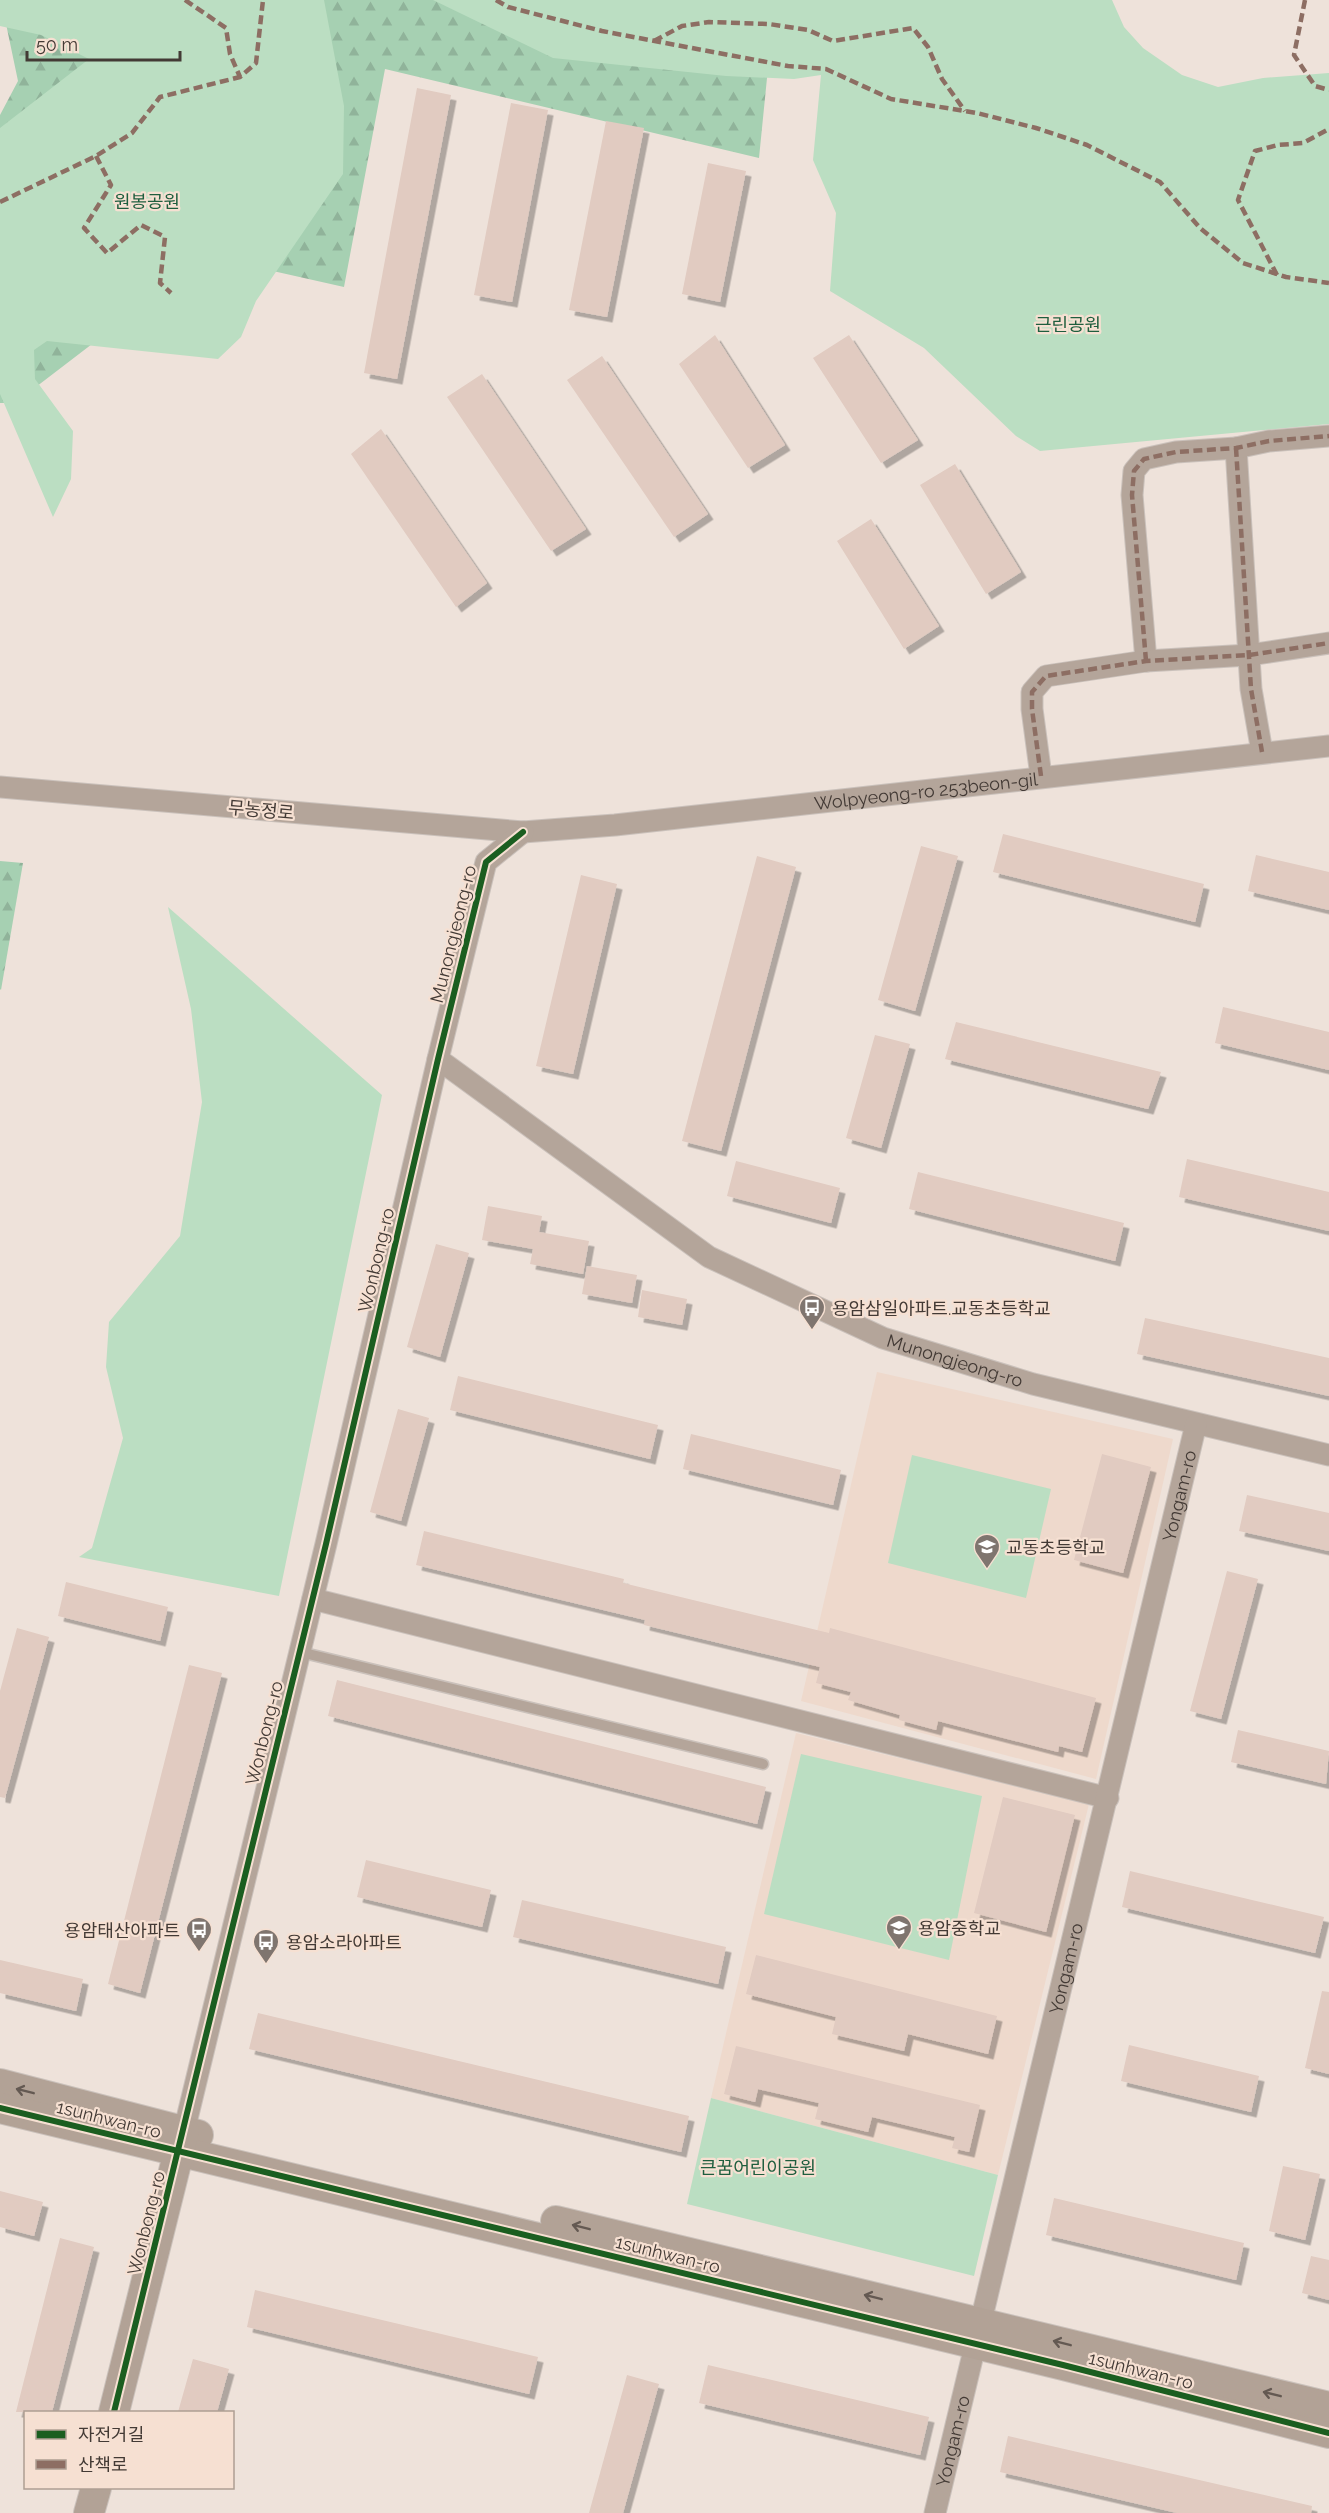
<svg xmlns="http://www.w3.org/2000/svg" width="1329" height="2513" viewBox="0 0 1329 2513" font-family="Raleway,'Noto Sans KR',sans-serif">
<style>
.built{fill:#eed9cc}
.forest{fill:url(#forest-firs)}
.green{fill:#bbdec2}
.building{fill:#e1cbc1;filter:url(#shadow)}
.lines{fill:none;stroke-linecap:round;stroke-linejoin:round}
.lane-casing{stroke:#cac1bb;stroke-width:13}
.street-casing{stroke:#cac1bb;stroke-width:23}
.secondary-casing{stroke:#cac1bb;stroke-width:32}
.lane{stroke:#b4a59a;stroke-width:10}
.street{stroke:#b4a59a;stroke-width:21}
.secondary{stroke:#b2a296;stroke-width:30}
.quiet{stroke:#8d6e63;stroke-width:4.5;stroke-dasharray:9 4.5;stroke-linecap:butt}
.cycleway-casing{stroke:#f6e0d2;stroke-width:10}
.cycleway{stroke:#1b5e20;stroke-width:6}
.oneway{stroke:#645952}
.labels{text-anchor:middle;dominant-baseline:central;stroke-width:4.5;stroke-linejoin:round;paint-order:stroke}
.park-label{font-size:18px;fill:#1e5e3e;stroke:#f6e0d2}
.street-label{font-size:18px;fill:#433a35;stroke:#f6e0d2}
.poi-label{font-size:18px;fill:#433a35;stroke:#f6e0d2;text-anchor:start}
</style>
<defs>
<pattern id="forest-firs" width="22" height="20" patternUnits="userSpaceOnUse" patternTransform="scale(1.5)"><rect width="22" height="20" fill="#a6d0b2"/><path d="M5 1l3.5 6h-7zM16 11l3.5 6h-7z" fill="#90b39a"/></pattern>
<filter id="shadow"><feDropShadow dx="5.5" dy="5.5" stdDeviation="0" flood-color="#0004"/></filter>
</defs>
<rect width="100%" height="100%" fill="#eee2da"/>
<g class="built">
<polygon points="877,1372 1173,1439 1096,1779 801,1701"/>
<polygon points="796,1733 1089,1804 998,2175 711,2098"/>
</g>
<g class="forest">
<polygon points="1,0 968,0 962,121 769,58 759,158 385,69 344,287 207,256 15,403 0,403 0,115 18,81"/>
<polygon points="0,861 23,863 1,990 0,989"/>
</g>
<g class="green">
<polygon points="0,0 324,0 344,106 343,174 256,301 241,337 218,359 47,341 34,350 35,379 73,431 71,479 53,517 0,394 0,128 89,59 41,35 0,26"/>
<polygon points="433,0 1112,0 1124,27 1143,48 1182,75 1218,87 1263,78 1329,73 1329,424 1040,451 1016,436 924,348 830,291 836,213 813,160 821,75 794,79 726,76 553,58"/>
<polygon points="168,907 382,1095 279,1596 79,1557 92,1548 123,1438 106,1367 109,1322 180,1236 202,1102 191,1009"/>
<polygon points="912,1455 1051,1489 1026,1598 888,1563"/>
<polygon points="801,1754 982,1796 949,1960 764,1914"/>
<polygon points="711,2098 998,2175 974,2276 687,2204"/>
</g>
<g class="building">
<polygon points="417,88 451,95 397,379 364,373"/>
<polygon points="511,103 548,110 512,302 474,295"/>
<polygon points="606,121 644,128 607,317 569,310"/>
<polygon points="708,163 746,171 720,302 682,294"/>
<polygon points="715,335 785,445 748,468 679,364"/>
<polygon points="849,335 918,440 881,463 813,358"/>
<polygon points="602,356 708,514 674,537 567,380"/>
<polygon points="482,374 586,529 551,551 447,397"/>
<polygon points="381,429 487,583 456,607 351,454"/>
<polygon points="955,464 1021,572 986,594 920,485"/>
<polygon points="871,519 939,626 904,649 837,541"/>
<polygon points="1003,834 1204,884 1195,922 993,872"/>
<polygon points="921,846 958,856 915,1011 878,1000"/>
<polygon points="1256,855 1329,872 1329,910 1248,891"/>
<polygon points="757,856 796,867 721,1151 682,1141"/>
<polygon points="581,875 617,884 573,1074 536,1066"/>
<polygon points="1223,1007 1329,1032 1329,1070 1215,1043"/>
<polygon points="956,1022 1161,1072 1148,1109 945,1059"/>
<polygon points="875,1035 910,1044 881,1148 846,1138"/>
<polygon points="1187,1159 1329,1192 1329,1231 1179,1197"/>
<polygon points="736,1161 840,1188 831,1223 727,1196"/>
<polygon points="918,1172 1124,1223 1115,1261 909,1209"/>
<polygon points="488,1206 542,1216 539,1232 589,1241 583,1274 530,1264 533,1249 482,1240"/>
<polygon points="436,1244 469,1253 440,1357 407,1347"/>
<polygon points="587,1266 637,1275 632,1303 582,1294"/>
<polygon points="642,1290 687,1299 682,1325 638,1317"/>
<polygon points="1145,1318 1329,1358 1329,1396 1137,1354"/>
<polygon points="458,1376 658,1425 650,1459 450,1410"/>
<polygon points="398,1409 429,1418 401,1521 370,1512"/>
<polygon points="691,1434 841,1470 833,1505 683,1469"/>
<polygon points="1102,1454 1151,1467 1123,1573 1074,1560"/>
<polygon points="1247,1495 1329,1513 1329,1551 1239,1531"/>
<polygon points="424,1531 624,1579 623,1583 829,1633 830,1628 1096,1698 1082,1752 1059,1746 1058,1752 938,1721 936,1730 899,1720 900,1715 848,1700 851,1692 816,1683 820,1667 644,1625 645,1620 416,1565"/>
<polygon points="1227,1571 1258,1579 1221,1719 1190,1711"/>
<polygon points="66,1582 168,1607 160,1641 58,1616"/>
<polygon points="17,1628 49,1637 5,1798 0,1797 0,1691"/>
<polygon points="189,1665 222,1673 140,1993 108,1984"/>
<polygon points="337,1680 766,1787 757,1824 328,1716"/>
<polygon points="1238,1730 1329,1751 1326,1784 1231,1762"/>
<polygon points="1003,1797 1075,1815 1046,1932 974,1913"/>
<polygon points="366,1860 491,1890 482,1927 357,1897"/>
<polygon points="1130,1871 1324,1917 1315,1953 1122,1907"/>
<polygon points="522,1900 726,1947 718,1984 513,1937"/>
<polygon points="756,1955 997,2016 988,2054 908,2034 904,2051 832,2034 836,2017 746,1994"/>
<polygon points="0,1960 83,1979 76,2011 0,1993"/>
<polygon points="1322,1991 1329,1992 1329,2074 1305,2068"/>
<polygon points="258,2013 689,2116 681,2152 249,2049"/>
<polygon points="1129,2045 1259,2076 1251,2112 1121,2081"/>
<polygon points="736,2046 980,2105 969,2152 952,2148 955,2137 872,2117 868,2132 815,2119 819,2103 758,2089 755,2102 724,2094"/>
<polygon points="1283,2166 1320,2174 1305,2240 1269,2231"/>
<polygon points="0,2191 43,2202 34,2236 0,2227"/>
<polygon points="1054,2198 1244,2243 1236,2280 1046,2235"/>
<polygon points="60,2238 94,2247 52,2412 16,2412"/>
<polygon points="1311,2256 1329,2260 1329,2300 1302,2293"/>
<polygon points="255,2290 538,2357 529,2394 247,2327"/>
<polygon points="193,2359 229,2369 217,2412 178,2412"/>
<polygon points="708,2365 929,2417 920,2455 699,2403"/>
<polygon points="627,2375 659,2384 623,2513 589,2513"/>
<polygon points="1008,2436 1312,2506 1311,2513 1177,2513 1000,2472"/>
</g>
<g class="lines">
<defs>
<polyline id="lane" points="300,1652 763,1764"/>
<g id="street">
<polyline points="1236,448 1251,689 1262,752"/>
<polyline points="1146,661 1132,495 1134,471 1144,459 1176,452 1236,448 1269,441 1329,436"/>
<polyline points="1041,776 1032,709 1032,692 1046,676 1146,661 1249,655 1329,643"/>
<path id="s1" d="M 0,787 L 523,832 L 615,825 L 1329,746"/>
<path id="s2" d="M 438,1059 L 709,1257 L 883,1338 L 1033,1384 L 1329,1455"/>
<polyline points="313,1599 1108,1798"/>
<polyline points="184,2131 326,1544 438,1059 486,862 523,832"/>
<path id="s3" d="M 935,2513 L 1196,1424"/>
</g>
<g id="secondary">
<polyline points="0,2084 198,2135"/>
<polyline points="0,2108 1063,2365 1329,2433"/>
<polyline points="556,2221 1329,2407"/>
<polyline points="114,2412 184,2131"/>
<polyline points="89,2513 96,2488"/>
</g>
</defs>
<use href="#lane" class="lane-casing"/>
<use href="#street" class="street-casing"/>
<use href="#secondary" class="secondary-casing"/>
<use href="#lane" class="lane"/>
<use href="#street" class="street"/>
<use href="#secondary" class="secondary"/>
<g class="quiet">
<polyline points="185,0 226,28 230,54 240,77"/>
<polyline points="496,0 508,7 602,31 665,43 788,66 826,69 891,99 977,113 1036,128 1087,145 1160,182 1200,228 1243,263 1286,277 1329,283"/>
<polyline points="1305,0 1294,55 1315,86 1329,90"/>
<polyline points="654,41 682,26 709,22 769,24 808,30 833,41 913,28 928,47 942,79 965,111"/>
<polyline points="96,156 111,185 84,228 107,253 141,225 165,237 160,283 171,293"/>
<polyline points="0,202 96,156 132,133 160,97 240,77 256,63 263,0"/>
<polyline points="1277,275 1238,200 1255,151 1278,145 1303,143 1329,129"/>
<polyline points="1236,448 1251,689 1262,752"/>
<polyline points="1146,661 1132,495 1134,471 1144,459 1176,452 1236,448 1269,441 1329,436"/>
<polyline points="1041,776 1032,709 1032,692 1046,676 1146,661 1249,655 1329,643"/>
</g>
<defs>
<g id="cycleway">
<polyline points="0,2108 1063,2365 1329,2433"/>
<polyline points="114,2412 326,1544 438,1059 486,862 523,832"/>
</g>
</defs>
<use href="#cycleway" class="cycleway-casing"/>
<use href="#cycleway" class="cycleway"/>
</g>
<defs><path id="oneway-shaft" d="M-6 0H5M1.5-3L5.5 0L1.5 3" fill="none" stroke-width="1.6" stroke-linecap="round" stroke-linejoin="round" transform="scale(1.5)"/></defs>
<g class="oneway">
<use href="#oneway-shaft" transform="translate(25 2091) rotate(-166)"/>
<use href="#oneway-shaft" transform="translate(581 2227) rotate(-166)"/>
<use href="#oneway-shaft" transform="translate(873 2297) rotate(-166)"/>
<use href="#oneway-shaft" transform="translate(1062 2343) rotate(-166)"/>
<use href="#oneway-shaft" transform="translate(1272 2394) rotate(-166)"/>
</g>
<defs>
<symbol id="bus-pin" viewBox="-11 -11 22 30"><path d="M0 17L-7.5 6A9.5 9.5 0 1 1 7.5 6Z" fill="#7f756f" stroke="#f6e0d2"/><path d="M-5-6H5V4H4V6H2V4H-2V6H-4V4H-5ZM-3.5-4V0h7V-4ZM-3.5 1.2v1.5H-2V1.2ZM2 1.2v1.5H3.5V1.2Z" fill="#fff"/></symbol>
<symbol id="school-pin" viewBox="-11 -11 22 30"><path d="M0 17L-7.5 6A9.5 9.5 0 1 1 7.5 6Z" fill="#7f756f" stroke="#f6e0d2"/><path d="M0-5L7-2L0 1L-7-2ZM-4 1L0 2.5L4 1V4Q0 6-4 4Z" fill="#fff"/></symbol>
</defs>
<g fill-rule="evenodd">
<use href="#bus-pin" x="797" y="1293" width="30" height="40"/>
<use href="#school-pin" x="972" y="1532" width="30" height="40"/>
<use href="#school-pin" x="884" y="1913" width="30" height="40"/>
<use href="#bus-pin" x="184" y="1915" width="30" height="40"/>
<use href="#bus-pin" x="251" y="1927" width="30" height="40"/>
</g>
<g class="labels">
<g class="park-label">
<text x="147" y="201">원봉공원</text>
<text x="1068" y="324">근린공원</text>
<text x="758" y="2167">큰꿈어린이공원</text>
</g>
<g class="street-label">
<text stroke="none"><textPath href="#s1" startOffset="930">Wolpyeong-ro 253beon-gil</textPath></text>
<text transform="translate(261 810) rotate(5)">무농정로</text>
<text transform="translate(453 934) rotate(-76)">Munongjeong-ro</text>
<text transform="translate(376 1260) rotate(-77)">Wonbong-ro</text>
<text stroke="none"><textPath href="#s2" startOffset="603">Munongjeong-ro</textPath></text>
<text stroke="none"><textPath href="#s3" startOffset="1046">Yongam-ro</textPath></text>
<text transform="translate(264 1733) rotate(-76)">Wonbong-ro</text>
<text stroke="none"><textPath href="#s3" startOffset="560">Yongam-ro</textPath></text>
<text transform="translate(109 2119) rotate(14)">1sunhwan-ro</text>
<text transform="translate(146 2223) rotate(-76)">Wonbong-ro</text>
<text transform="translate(668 2254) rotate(14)">1sunhwan-ro</text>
<text transform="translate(1141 2370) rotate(14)">1sunhwan-ro</text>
<text stroke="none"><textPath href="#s3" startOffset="74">Yongam-ro</textPath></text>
</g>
<g class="poi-label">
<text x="832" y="1308">용암삼일아파트.교동초등학교</text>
<text x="1006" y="1547">교동초등학교</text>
<text x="918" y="1928">용암중학교</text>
<text x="180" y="1930" text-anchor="end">용암태산아파트</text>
<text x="286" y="1942">용암소라아파트</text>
</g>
</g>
<rect x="24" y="2411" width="210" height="78" fill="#f6e0d2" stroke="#ae9e93" stroke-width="1.5"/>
<rect x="36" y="2430" width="30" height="9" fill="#1b5e20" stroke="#ae9e93" stroke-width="1.5"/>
<text x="78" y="2441" font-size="18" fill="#433a35">자전거길</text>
<rect x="36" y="2460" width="30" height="9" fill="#8d6e63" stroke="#ae9e93" stroke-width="1.5"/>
<text x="78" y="2471" font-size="18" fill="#433a35">산책로</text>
<path d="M27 51v9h153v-9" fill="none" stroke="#433a35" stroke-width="3"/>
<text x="36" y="51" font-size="18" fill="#433a35" stroke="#f6e0d2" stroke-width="4.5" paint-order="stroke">50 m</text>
</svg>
